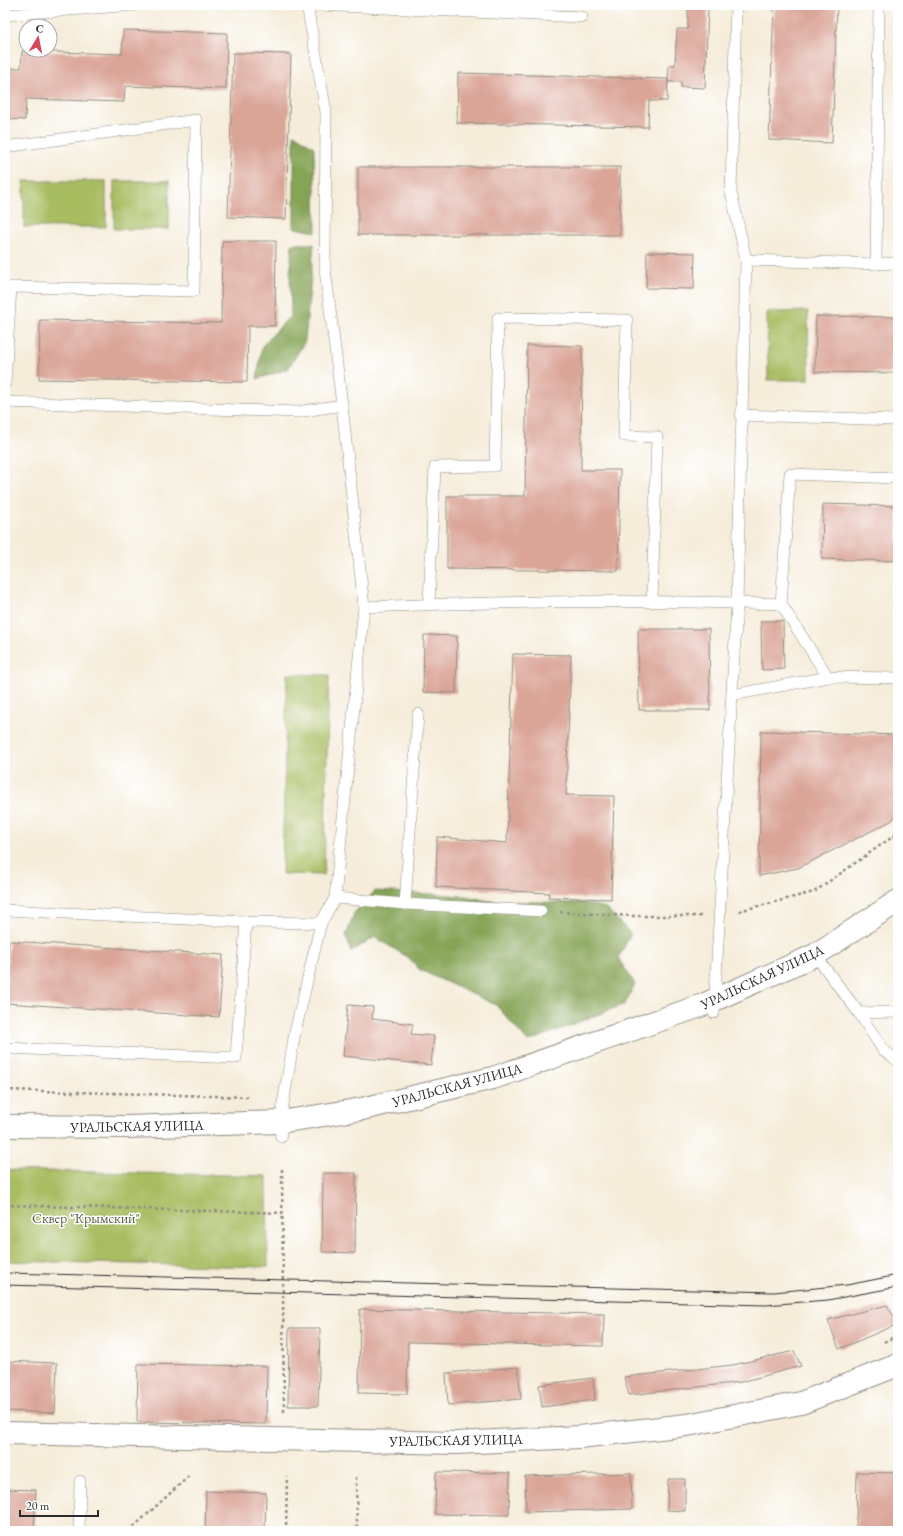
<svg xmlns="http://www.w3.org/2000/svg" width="903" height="1536" viewBox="0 0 903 1536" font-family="'EB Garamond',serif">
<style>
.green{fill:#a8bc61;stroke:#6a7446}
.forest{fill:#86a457;stroke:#586841}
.building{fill:#daa497}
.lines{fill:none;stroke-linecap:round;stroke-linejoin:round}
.lane-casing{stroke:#908c82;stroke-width:12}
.secondary-casing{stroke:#908c82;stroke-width:24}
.path{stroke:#908c82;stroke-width:2.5;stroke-dasharray:3 3;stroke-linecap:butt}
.lane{stroke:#fff;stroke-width:11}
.secondary{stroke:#fff;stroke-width:22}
.tram{stroke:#2b2b2b;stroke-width:1}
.labels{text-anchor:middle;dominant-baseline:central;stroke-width:3;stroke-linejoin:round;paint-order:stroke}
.street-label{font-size:14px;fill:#2b2b2b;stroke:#fff}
.park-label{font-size:14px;fill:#575e3e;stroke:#fff}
</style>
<rect width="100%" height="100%" fill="#fff"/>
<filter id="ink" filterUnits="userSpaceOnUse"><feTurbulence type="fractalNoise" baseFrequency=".025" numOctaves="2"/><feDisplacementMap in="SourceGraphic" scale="8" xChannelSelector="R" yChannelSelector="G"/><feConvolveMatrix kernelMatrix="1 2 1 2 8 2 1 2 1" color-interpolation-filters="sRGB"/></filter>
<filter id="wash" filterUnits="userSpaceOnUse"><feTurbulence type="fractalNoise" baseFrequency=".012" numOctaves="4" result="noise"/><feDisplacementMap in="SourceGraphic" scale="16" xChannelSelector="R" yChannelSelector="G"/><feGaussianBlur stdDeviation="0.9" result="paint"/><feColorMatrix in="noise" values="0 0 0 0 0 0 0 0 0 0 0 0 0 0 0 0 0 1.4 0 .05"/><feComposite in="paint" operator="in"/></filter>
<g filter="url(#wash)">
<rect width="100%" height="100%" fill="#f5ecd9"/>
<g class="green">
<rect x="24" y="181" width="82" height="46"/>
<rect x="114" y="181" width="55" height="48"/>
<polygon points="808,311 809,380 768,380 767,312"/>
<polygon points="287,674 329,675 324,875 282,874"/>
<polygon points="5,1170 267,1176 268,1267 5,1261"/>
</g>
<g class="forest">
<polygon points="294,134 314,147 316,232 294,228"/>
<polygon points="292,244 314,244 305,341 288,369 257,379 262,346 291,315 290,276"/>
<polygon points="375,891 465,896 489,901 584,903 606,908 631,934 618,958 635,984 625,1004 528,1042 496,1005 420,970 409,958 375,937 351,952 346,936 354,913"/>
</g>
<g id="blocks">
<g class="building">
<polygon points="688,5 708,5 705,88 681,87 681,82 668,82 669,65 675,65 677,29 688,29"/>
<polygon points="774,5 837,5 832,143 769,140"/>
<polygon points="123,30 227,33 226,89 125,86 124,102 26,99 25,120 5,119 5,68 21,68 22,51 122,54"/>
<polygon points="233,53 291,54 286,219 228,217"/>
<polygon points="458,73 668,79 667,101 649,101 648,127 457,123"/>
<rect x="358" y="167" width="262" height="68"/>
<polygon points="222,241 276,241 275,326 248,326 247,382 39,379 40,320 221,323"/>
<polygon points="647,252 695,253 694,289 646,288"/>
<polygon points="816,316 898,317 898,373 815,372"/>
<polygon points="527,345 582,346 581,470 620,470 618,571 447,569 447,496 525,496"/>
<polygon points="823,504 898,506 898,561 822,559"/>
<polygon points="761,621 783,621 784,669 762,670"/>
<polygon points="638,629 709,629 710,710 639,710"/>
<polygon points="424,635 457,636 456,693 423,692"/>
<polygon points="513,654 571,655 566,795 614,796 611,899 548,897 549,893 436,887 437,837 507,843"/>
<polygon points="761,731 898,735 898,813 891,821 798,868 759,876"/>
<polygon points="9,941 223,955 219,1017 5,1003"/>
<polygon points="348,1005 373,1007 372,1019 413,1024 411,1034 434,1036 431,1065 343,1056"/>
<polygon points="323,1173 356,1173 355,1253 322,1252"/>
<polygon points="887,1305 898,1324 839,1349 828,1320"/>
<polygon points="360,1309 604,1314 603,1346 408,1342 407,1394 359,1393"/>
<polygon points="289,1328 320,1328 318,1406 288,1406"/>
<polygon points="794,1351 801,1366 741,1382 629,1395 624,1377 733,1365"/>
<polygon points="5,1361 57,1363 55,1413 5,1411"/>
<polygon points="138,1364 267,1366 266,1424 137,1422"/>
<polygon points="518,1367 521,1399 448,1405 446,1373"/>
<polygon points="593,1378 595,1400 542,1407 539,1385"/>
<polygon points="436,1472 510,1473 509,1515 435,1514"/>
<polygon points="857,1472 898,1473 898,1531 856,1531"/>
<polygon points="631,1473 632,1509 526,1512 525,1476"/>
<polygon points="668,1479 685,1479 685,1511 667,1510"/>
<polygon points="5,1489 36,1490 34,1531 5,1531"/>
<polygon points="206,1491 266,1493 265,1531 205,1531"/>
</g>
</g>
</g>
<g filter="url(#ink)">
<use href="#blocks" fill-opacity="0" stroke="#908c82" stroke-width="1"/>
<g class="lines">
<defs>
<g id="lane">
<polyline points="318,5 582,17"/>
<polyline points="5,15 134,5"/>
<polyline points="5,147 196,120 194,291 11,287 5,383"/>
<polyline points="746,260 876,264 879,5"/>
<polyline points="876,264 898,263"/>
<polyline points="5,402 297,412 342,405"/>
<polyline points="741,415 898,420"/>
<polyline points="429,604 435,467 495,466 498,318 627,320 624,436 657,437 652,601"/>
<polyline points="781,604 790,474 898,478"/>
<path d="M 364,607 C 503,601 642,600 781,604 L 828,677 L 898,678"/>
<polyline points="732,695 828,677"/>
<polyline points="335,898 405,904 541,911"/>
<polyline points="405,904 418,714"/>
<polyline points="5,910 246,922 321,923"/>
<polyline points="815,955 859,1013 898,1012"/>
<polyline points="714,1013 737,603 746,260 731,192 736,5"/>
<polyline points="859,1013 883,1050 898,1061"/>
<polyline points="5,1048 236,1058 246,922"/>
<polyline points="281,1137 280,1122 295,1032 321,923 335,898 364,607 342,405 325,269 326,112 307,5"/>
<polyline points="79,1531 80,1481"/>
</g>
<g id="secondary">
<polyline points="5,1126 127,1127 280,1122 362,1109 493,1078 703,1005 815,955 898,901"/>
<polyline points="5,1433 456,1443 579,1437 687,1425 801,1403 898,1365"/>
</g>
</defs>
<use href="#lane" class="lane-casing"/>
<use href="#secondary" class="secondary-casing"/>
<g class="path">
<polyline points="739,911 814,892 898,833"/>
<polyline points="560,912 633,916 701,916"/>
<polyline points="5,1090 249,1097"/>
<polyline points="282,1169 284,1415"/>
<polyline points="5,1205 283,1213"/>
<polyline points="884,1342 898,1335"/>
<polyline points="356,1477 357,1531"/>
<polyline points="129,1531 189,1476"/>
<polyline points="286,1531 287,1476"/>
</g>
<use href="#lane" class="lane"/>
<use href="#secondary" class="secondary"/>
<g class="tram">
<polyline points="5,1273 774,1292 847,1285 898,1275"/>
<polyline points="5,1285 766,1305 828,1300 898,1287"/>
</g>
</g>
</g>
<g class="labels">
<g class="street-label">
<text transform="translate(762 977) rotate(-25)">УРАЛЬСКАЯ УЛИЦА</text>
<text transform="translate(457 1085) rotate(-15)">УРАЛЬСКАЯ УЛИЦА</text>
<text transform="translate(137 1126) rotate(-1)">УРАЛЬСКАЯ УЛИЦА</text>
<text transform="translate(456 1440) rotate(-1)">УРАЛЬСКАЯ УЛИЦА</text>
</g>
<g class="park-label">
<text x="86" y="1218">Сквер "Крымский"</text>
</g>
</g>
<rect width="903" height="1536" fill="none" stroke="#fff" stroke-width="20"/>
<g transform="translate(38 38) rotate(10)"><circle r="19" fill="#ffffff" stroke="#aaaaaa"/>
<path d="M0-3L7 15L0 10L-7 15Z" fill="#d1495b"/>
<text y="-6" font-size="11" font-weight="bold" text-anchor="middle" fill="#2b2b2b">С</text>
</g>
<path d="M20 1510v6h78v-6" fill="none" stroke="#2b2b2b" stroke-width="2"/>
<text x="26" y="1510" font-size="12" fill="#2b2b2b" stroke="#ffffff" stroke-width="3" paint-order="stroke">20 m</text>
</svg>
